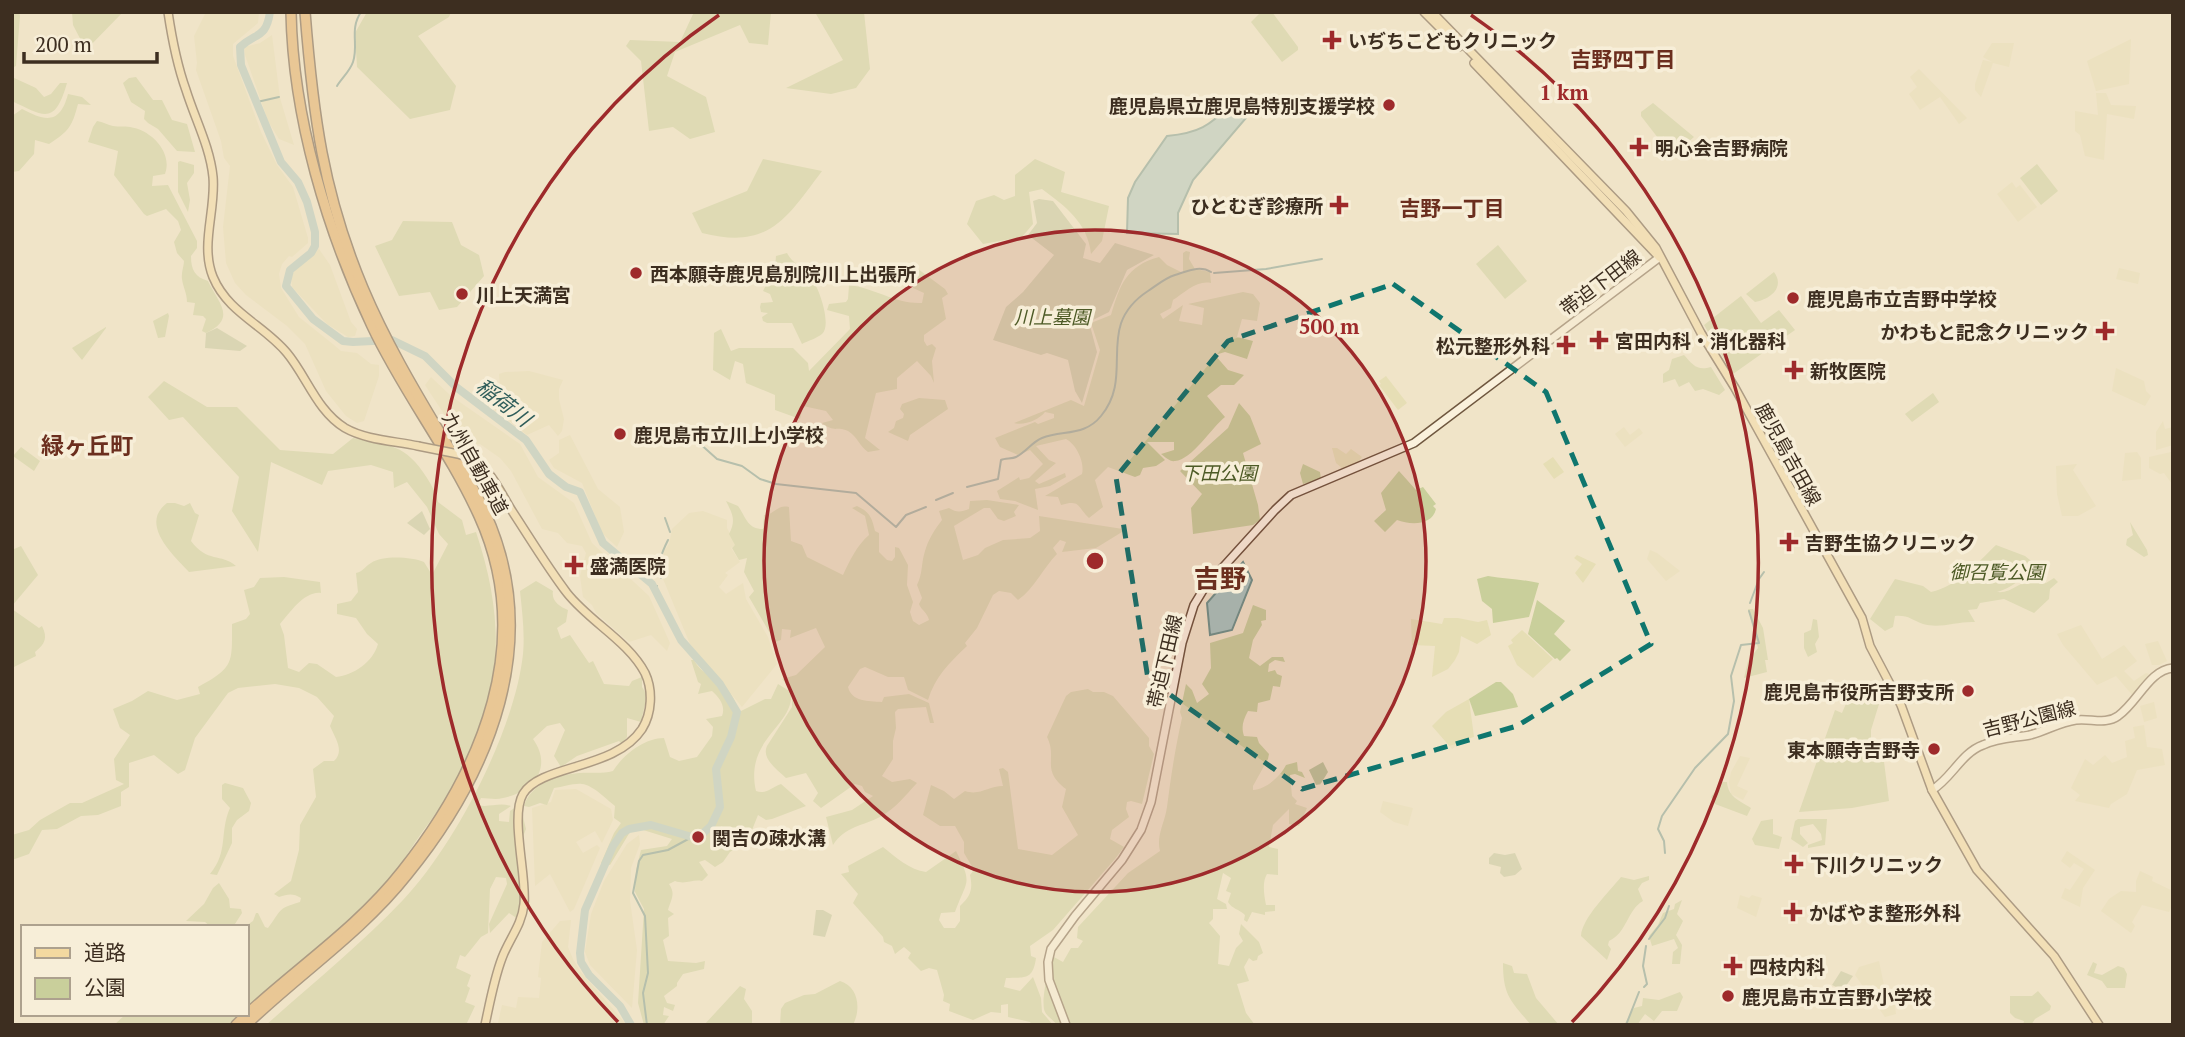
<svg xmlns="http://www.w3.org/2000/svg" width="2185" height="1037" viewBox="0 0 2185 1037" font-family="'PT Serif','Noto Sans JP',serif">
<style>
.farmland{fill:#e6deb5}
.green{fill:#c9cf9b}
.cemetery{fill:#bfc49a}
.water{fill:#a9c4bc;stroke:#6f938a;stroke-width:2}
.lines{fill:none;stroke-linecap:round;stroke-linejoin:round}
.stream{stroke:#6f938a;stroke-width:2}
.river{stroke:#a9c4bc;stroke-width:8}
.secondary-casing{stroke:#6f573f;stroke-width:10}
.primary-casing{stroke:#5b4430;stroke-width:10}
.highway-casing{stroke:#5b4430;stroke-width:12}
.secondary{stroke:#faf1dc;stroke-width:7}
.primary{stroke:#f3d9a0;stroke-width:7}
.highway{stroke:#e0a458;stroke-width:9}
.primary-bridge-casing{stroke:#5b4430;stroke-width:10;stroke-linecap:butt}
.primary-bridge{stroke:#f3d9a0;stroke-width:7}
.marked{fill:none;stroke:#0f766e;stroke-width:5;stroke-dasharray:14 9;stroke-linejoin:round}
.ring{fill:none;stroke:#9e2a2b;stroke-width:3.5}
.poi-dot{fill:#9e2a2b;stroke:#f7eed8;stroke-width:2.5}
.labels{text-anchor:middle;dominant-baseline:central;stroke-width:7;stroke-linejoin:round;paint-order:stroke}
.poi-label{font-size:19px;font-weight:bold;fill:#3d2e20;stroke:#f7eed8;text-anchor:start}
.street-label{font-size:19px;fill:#3d2e20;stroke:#f7eed8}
.park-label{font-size:19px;font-style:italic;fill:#4d5a26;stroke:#f7eed8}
.neighbourhood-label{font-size:21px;font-weight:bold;fill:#6b2e1e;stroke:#f7eed8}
.water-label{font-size:21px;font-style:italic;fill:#2f5d5a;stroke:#f7eed8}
.quarter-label{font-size:23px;font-weight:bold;fill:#6b2e1e;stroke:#f7eed8}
.district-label{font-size:26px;font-weight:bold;fill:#6b2e1e;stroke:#f7eed8}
.centre{fill:#9e2a2b;stroke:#f7eed8;stroke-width:3.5}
.ring-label{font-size:21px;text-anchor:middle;font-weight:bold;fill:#9e2a2b;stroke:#f7eed8;stroke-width:7;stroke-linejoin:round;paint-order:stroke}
</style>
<rect width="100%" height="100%" fill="#f0e4c8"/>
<g class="farmland">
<polygon points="206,12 259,12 258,23 233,44 233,56 261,132 277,165 293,187 308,238 308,243 292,257 289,256 282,264 279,274 281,288 299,317 334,345 341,351 357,353 371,364 379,365 379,376 364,421 357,423 346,416 326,391 305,344 287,326 246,295 235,283 226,263 223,227 230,166 224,158 221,141 196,70 197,63 194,36"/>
<polygon points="272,35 280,98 294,145 279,139 268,121 245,55 244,47 260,43"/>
<polygon points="2131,39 2129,84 2096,91 2087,61"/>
<polygon points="1992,43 2014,43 2009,67 1993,63 1981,97 1975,90 1975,84 1983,60 1992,62 1983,57"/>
<polygon points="1919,69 1967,118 1959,124 1940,97 1920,110 1909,94 1917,87 1910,77"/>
<polygon points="2096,93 2106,93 2111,105 2136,106 2134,119 2107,114 2104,160 2085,156 2080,135 2075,131 2075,111 2098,115"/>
<polygon points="2012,182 2016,188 2020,185 2037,207 2018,222 1997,194"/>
<polygon points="319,249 330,265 351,322 357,329 355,336 348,337 327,324 292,287 291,277 295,270"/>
<polygon points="2119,268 2140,273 2138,284 2116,279"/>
<polygon points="2116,368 2144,381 2146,391 2151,396 2145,406 2112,391"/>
<polygon points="529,371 563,380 559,389 559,399 564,419 562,431 558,436 549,425 527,435 485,402 500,389 499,374 505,372"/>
<polygon points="1386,376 1407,403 1398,410 1379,385 1381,384 1379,381"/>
<polygon points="431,377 451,396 520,444 538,477 574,503 592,543 649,596 670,643 667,651 651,635 629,642 596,613 592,605 583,597 580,576 586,553 582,546 567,543 558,533 542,529 511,471 500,458 480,444 465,446 425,385"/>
<polygon points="2163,421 2165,429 2173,427 2173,445 2156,450 2156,432"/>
<polygon points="1624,427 1630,435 1639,428 1643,433 1625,447 1615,434"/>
<polygon points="570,435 598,489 620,507 624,532 617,547 602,533 582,483 554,468 549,460 559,453 559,440"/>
<polygon points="1332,448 1337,448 1346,454 1351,449 1362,457 1357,463 1343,469 1336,463"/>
<polygon points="2137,452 2141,458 2141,479 2122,481 2125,453"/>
<polygon points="2171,452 2173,454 2172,484 2164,473 2160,474 2149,468 2149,457"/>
<polygon points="1553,457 1564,472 1554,479 1543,464"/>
<polygon points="2077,464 2073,470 2096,506 2078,516 2062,516 2057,494 2056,466"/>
<polygon points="703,511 727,520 727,528 736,545 731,548 740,562 725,573 728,575 719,587 726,594 743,583 746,599 768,637 777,664 742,707 690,644 661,574 664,551 669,544 672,529 689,513"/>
<polygon points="1650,550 1657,553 1680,571 1666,581 1647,559"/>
<polygon points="1577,555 1596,564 1583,583 1575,573 1582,564 1574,558"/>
<polygon points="1444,618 1458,618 1478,622 1487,620 1491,635 1477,644 1461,636 1459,652 1455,660 1448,669 1432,677 1435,646 1412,645 1411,619 1442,624"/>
<polygon points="2081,625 2102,659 2124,645 2137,661 2124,671 2134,681 2146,673 2149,674 2134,697 2116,676 2097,685 2063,645 2057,634"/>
<polygon points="1522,630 1553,659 1533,678 1517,665 1508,646 1513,643 1511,640"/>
<polygon points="2158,641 2167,661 2159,665 2152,665 2145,644"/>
<polygon points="1469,699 1474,737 1464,740 1452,749 1432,726 1446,712"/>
<polygon points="2154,702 2157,718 2144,722 2140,706"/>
<polygon points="2144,725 2147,747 2162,749 2165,765 2137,770 2127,794 2111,804 2109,808 2075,801 2080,795 2071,788 2085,759 2093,765 2105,755 2112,763 2127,757 2125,741 2135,738 2133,727"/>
<polygon points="1740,756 1750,758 1737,786 1748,791 1743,800 1731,794 1729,782 1731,772"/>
<polygon points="576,789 611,809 613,820 602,843 595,831 576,842 583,853 597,845 600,848 574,909 570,912 550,874 535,886 532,808 551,802 555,790"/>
<polygon points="1383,801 1413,808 1408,826 1394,822 1380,812"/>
<polygon points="639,835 640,844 631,868 630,901 637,950 632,1008 590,965 585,952 591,914 604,881 627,844"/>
<polygon points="2067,851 2095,870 2083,888 2080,907 2061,898 2065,888 2070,890 2084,869 2074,863 2070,868 2061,861"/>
<polygon points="2140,871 2153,877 2152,881 2173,891 2173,904 2169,912 2142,905 2132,922 2135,926 2131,933 2101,911 2109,899 2121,891 2136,892 2136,881"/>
<polygon points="1740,895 1749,898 1752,895 1762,898 1756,917 1737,908"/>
<polygon points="571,920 568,947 573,959 580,971 627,1025 493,1025 493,1022 498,1023 502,1005 516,1008 518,997 539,998 541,978 538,977 542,942 560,921"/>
<polygon points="1879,961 1886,995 1894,998 1896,1014 1885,1017 1855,975 1859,967"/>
</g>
<g class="green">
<polygon points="12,12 19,12 20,16 16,66 12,68"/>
<polygon points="72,12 123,12 86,50 73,25"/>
<polygon points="367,12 451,12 449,17 418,36 456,86 450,110 410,119 357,67 355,33"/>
<polygon points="694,12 771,12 768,45 749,43 740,25 675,52 667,76 706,97 715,132 690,139 673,127 649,131 641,61 626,46 630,40 680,42"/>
<polygon points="783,12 864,12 870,69 856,88 831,94 786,88 843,60 816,14"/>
<polygon points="1261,12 1272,12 1298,47 1298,50 1282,62 1251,22"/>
<path d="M 12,77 L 36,88 L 44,97 L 51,94 L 60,83 L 67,83 C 55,125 45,117 12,101 Z"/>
<polygon points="136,77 153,100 162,100 172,120 187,124 195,152 177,151 158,129 148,123 144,119 145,111 131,102 123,83 129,78"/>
<path d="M 68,94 L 82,97 L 91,105 L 78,104 C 72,127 69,131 49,144 L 35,140 L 34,154 L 19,171 L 12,172 L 12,116 L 22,109 C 45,121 60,125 68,94 Z"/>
<polygon points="1653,103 1694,137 1672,156 1641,116 1641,112"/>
<path d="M 97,121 C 103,122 108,125 113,126 C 119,127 124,126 130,127 C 151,130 173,152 165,174 L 153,176 L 152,186 L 168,185 L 197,241 L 197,248 L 191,256 C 191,270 195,277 208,281 C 219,304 237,318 206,333 L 202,331 L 206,319 L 203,316 L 193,315 L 195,303 L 187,302 C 187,293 183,287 182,279 C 181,273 184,266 184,261 L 177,253 L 174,242 L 181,230 L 178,221 L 166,209 L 147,216 L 144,214 L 114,175 L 118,151 L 88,142 L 93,127 Z"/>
<path d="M 763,159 L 822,171 C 786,219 769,250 702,233 L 692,213 L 747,191 Z"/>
<path d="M 1035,159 L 1065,172 L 1061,192 L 1109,206 L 1102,241 L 1091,254 C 1088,223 1065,206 1042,189 L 1029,192 L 1033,224 L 1022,237 L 983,244 L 967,224 L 976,201 L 994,195 L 1004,200 L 1015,196 L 1015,175 Z"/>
<polygon points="180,161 194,165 194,173 187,183 190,200 188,212 178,192 178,162"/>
<polygon points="2037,164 2058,191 2041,205 2020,178"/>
<polygon points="403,221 452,222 461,245 479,255 484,276 457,307 439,310 430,292 399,296 375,246 392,240"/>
<polygon points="1498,245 1527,281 1505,299 1476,264"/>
<path d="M 1186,251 L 1190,252 L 1189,259 L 1195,269 L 1210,272 L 1211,283 C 1197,280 1184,293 1173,300 L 1171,308 L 1160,314 L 1163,319 L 1183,305 L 1179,321 L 1202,325 L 1204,308 L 1188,304 L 1243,292 L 1253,294 L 1260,303 L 1257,321 L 1242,319 L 1237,337 L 1253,341 L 1247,359 L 1225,352 L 1215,355 L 1228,370 L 1244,375 L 1234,385 L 1221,385 L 1207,396 L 1225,417 C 1213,426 1192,460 1175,461 C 1170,462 1165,457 1161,454 L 1174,450 L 1174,442 L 1147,442 L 1165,460 L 1156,466 L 1143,468 L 1140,475 L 1135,477 L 1108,467 L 1095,480 L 1103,507 L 1089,518 C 1077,507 1081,499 1061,505 L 1058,497 L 1045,496 L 1082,474 C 1085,462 1076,444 1066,439 L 1036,446 L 1049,460 L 1056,463 L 1035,481 L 1039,484 L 1065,473 L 1066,477 L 1050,486 L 1035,489 L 1038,510 L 1015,501 L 1000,499 L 997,491 L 1019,477 L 1020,480 L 1029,478 L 1043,464 L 1030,450 L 1018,455 L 1000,447 L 995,438 L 1035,422 L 1038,424 L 1054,418 L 1054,414 L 1045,412 C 1039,420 1024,426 1014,423 L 1071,400 L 1084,406 L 1100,350 L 1091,323 L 1111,315 C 1120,285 1126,266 1159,257 L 1167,265 L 1183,273 L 1183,253 Z"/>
<path d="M 787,253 C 792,263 800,265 807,272 C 817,281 833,324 822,334 C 817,338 808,341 802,344 L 792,323 L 767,323 L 763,321 L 762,317 L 768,313 L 761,312 L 760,307 L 761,303 L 773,302 L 770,294 L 763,291 L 775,267 L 776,256 Z"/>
<path d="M 918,269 L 945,289 L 948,294 L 942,298 L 946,319 L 924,335 L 924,341 L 927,346 L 932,344 L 936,348 L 932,361 L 934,383 L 931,376 L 917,361 L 897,378 L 897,389 L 876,393 L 865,438 L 880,450 L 868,452 C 860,447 857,436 848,431 C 838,426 834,433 822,423 L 833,420 L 826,411 L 803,406 L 800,419 L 775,410 L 775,395 L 746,383 L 743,364 L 735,361 L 730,380 L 713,370 L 714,333 L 721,329 L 731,351 L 739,348 L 793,348 L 808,363 L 809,371 L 850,329 L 849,316 L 827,310 L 829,304 L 846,302 L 848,299 L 849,285 C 874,288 896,304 922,303 L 924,293 L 913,288 L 913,272 Z"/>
<path d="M 1774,272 C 1785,287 1771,299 1755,302 L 1746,294 Z"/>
<polygon points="1741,296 1761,323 1779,310 1795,330 1733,374 1704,325"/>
<polygon points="168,313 169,316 165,337 158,338 153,321"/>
<polygon points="106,327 106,328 82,360 72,348"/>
<path d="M 1684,355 C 1693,365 1697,371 1711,367 L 1725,390 L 1719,395 L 1703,389 L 1695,391 L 1689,382 L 1679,387 L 1675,379 L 1663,383 L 1663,374 L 1669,370 L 1672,359 Z"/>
<path d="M 164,381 L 207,407 L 237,407 L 280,450 L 333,454 L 353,438 C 389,445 406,444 427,478 C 432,486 436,493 438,502 L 462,520 L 466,535 L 476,532 C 515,648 496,735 423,831 C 411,847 402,864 390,880 C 376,897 358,914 341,929 C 311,956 277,979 247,1007 L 247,927 L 244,927 L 253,921 L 256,913 L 258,913 L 265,927 L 268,928 C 282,910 276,909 300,902 L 301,898 C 293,893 288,894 279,897 L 274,894 L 291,881 L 299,850 L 300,825 L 316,797 L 313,769 L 324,761 L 334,761 C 345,751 335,738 330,726 L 334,716 L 317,697 L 299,688 L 275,684 L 238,688 L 228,693 L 195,738 L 185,770 L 178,774 L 154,755 L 129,763 L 129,787 L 121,792 L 121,806 L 98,815 L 81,816 L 57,829 L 42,830 L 29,854 L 12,860 L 12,835 L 29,830 L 40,820 L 70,803 L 82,803 L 124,784 L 116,780 L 114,759 L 130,735 L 120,728 L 113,709 L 132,701 L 148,691 L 177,700 L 200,694 L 198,687 C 234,667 232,664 232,624 L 246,619 L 250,614 L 244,590 L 254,587 L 260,578 L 284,577 L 320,582 L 321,593 C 304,591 290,613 280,624 L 284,635 L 288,668 L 299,672 L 309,663 L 317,664 L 336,677 C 354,675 373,662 378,644 L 367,634 L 356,618 L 337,614 L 337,604 L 351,601 L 358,592 L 356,573 C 364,571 364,567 371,563 C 383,555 411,557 424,562 L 432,575 L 448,544 L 439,534 L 427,507 L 407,482 L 394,488 L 393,472 L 371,465 L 328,471 L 322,485 L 271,462 L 258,552 L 232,511 L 239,477 L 183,417 L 169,420 L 148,397 Z"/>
<polygon points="1933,393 1939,402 1912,422 1905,414"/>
<polygon points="919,398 945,400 948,409 910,435 908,441 888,432 894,428 896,421 903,418 904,414 900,409 902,404"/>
<polygon points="1239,403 1250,416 1261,444 1243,453 1258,505 1260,520 1253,525 1193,534 1191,508 1202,494 1180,471 1228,428"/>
<polygon points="21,447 40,461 34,471 13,456"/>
<polygon points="1303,464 1320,472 1321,479 1303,484 1300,473"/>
<path d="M 1399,471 L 1416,490 L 1423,487 L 1436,504 L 1433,506 L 1436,509 C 1432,526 1410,525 1397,520 L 1385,532 L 1374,521 L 1386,510 L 1381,493 Z"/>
<path d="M 987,500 L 1019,505 L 1014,512 L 1016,516 L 1004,521 L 998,519 L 990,508 L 984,508 L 954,526 L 963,560 L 978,555 L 985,548 L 1003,540 L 1030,538 L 1040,531 L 1039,516 L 1123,529 L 1122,532 L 1096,548 L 1062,552 L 1066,542 L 1060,540 L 1053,548 L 1057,554 C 1043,568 1035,588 1018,600 L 1011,593 L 999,591 L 993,595 L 977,628 L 965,643 L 967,646 C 949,663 935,677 928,700 L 908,690 L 904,677 L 888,677 L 865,667 L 860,669 L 848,687 C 852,702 868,701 882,702 L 884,697 L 909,694 L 929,703 L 934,723 L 930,723 L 926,707 L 898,709 L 895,712 L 896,728 L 893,741 L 893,759 L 882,776 L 892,782 L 910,779 L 917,783 C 905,796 896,808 880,817 C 863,826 845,826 833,845 L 826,817 L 852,810 L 873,796 L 865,792 L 862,786 L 855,784 L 821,808 L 813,801 L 818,793 L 806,773 L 786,778 C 778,770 761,759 767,746 L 792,707 L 792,689 L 782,679 L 796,675 L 825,647 L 816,628 L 790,638 L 791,630 L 782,629 L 781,640 L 775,642 L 749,597 L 754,591 L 744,572 L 747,558 L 739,560 L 732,548 L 735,545 L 729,534 C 736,520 733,515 726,501 L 738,506 C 746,517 747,529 763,529 L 764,515 C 774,515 777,504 789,507 L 791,541 L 802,545 L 807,557 L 843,575 C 849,562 857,545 869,535 L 865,516 L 852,508 L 857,506 C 870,512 872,518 875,531 L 879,533 L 879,552 L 887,560 L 892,561 L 895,557 L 895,547 L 899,548 L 908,565 L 907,585 L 913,602 L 910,612 L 913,621 L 919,625 L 929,620 C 927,612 921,610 919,604 L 922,598 L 917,585 C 923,573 921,563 925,551 C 928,540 935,529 942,520 L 939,511 L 949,508 C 957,513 961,512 969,509 L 970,501 Z"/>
<path d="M 167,503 L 175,503 L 184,506 L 190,503 L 195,513 L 199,515 L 191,541 C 207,563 221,553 236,566 L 189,572 C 173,555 139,524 167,503 Z"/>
<polygon points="2130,522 2147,550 2148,555 2144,557 2126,545 2127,539 2133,535"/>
<path d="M 1996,545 L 2025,556 L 2035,564 C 2024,577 2012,588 1997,592 C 2016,594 2020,575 2046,583 L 2054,578 L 2058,582 L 2050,589 L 2049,599 L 2034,613 L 2004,599 L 1980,603 L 1977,609 L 1968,610 L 1975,622 C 1957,621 1941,629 1923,624 C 1911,620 1909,615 1895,616 L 1893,627 L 1885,631 L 1870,619 L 1895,579 L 1923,586 L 1931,592 C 1958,586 1976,564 1996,545 Z"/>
<polygon points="21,546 38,575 12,606 12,550"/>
<path d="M 1488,576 C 1506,579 1521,579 1539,583 L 1529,617 L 1493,623 L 1492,609 L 1482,601 L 1477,579 Z"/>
<path d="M 536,581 L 553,591 C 551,601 560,607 568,610 L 566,622 L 557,628 L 561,639 L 570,635 L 589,663 L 593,661 L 604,684 L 629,686 L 632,681 L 642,677 L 642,687 L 647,695 L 641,722 L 627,718 L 627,737 L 622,744 L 619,741 L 577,756 L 561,767 L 554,756 L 565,730 L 560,723 L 547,726 L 533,739 C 553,767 534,792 503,798 C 496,800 488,798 481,798 L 478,805 C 488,808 499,802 511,806 L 499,814 L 499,821 L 509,822 L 510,811 L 516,807 L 521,809 L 526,829 L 517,852 L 522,895 L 518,919 L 509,913 L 490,933 L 489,924 L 507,884 L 506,878 L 496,877 L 490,889 L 488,933 L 481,937 L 465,957 L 460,955 L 456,968 L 471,975 L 467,986 L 470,988 L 465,1002 L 475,1006 L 466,1025 L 266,1025 C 312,984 360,945 403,900 C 455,845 515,730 523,654 C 525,633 522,611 520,591 Z"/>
<polygon points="1537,600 1565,621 1554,634 1571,650 1560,661 1557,658 1555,659 1528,634"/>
<path d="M 1253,605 L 1266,610 L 1266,620 L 1261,621 L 1262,625 L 1253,640 L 1249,658 L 1260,666 L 1272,657 L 1283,657 L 1285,662 L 1275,660 L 1269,664 L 1268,672 L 1275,670 L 1277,674 L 1282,676 L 1280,687 L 1273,686 L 1270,700 L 1258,703 L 1257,712 L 1248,711 C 1243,720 1241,727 1244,736 L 1257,737 L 1259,743 L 1269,754 L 1268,759 L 1253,786 L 1253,790 C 1266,789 1280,777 1286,765 L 1297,762 L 1298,771 L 1302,772 L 1305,778 L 1295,774 L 1290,775 L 1292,796 L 1297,801 L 1295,804 L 1307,808 L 1299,826 L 1289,824 L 1289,809 L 1273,825 L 1269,847 L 1278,849 L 1278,875 L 1267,874 C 1262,882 1264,895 1266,905 L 1275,905 L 1275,911 L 1265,912 L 1265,915 L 1252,912 L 1247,922 L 1244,920 L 1245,915 C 1239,909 1232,909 1228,902 L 1231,893 L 1226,891 L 1231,878 L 1223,873 L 1217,899 L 1226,904 L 1227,909 L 1213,909 L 1213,919 L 1209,923 L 1220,936 L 1218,964 L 1229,966 L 1236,948 L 1243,941 L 1239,934 L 1241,924 L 1259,942 L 1263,953 L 1258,956 L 1257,960 L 1253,961 L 1249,958 L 1244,967 L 1249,981 L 1237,984 L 1246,1013 L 1255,1025 L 1057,1025 C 1054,1021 1047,1016 1045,1012 C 1040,1002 1049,968 1052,956 L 1063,962 L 1071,948 L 1078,948 L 1083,941 L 1077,938 L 1078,927 L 1128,873 L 1160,851 C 1156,836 1165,822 1167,807 C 1171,776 1175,749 1182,718 L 1180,712 L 1186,684 L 1192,690 L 1197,703 L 1209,694 L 1202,684 L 1211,668 L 1210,643 L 1243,633 Z"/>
<path d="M 12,609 L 39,628 L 42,626 C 48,638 45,644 35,652 L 36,656 L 12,668 Z"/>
<polygon points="1748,609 1753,609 1763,628 1768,660 1765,660 1767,672 1744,678 1748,661 1758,648"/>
<polygon points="1813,619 1817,620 1819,637 1815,644 1817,652 1808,657 1804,648 1804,633 1811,630"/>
<path d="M 691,660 L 694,660 C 702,675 711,673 721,682 C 729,689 737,702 739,712 L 765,699 L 771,699 L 778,684 L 791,692 C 795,726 744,738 756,791 C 766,795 772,787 781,784 L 806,806 L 772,819 L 766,820 L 758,815 L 748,840 L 730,852 L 723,862 L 715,867 L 705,860 L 699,862 L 708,875 L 702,881 C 692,879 686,885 675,881 L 669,884 C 676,894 671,899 668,910 L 674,914 L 668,918 L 669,936 L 663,940 L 668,961 L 696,963 L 705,961 L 704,969 L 683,974 L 677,983 L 677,986 L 664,996 L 667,1003 L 675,1005 L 673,1011 L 664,1007 L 663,1015 L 669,1016 L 663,1025 L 644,1025 L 638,1003 L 644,909 L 635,892 L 636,870 L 641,850 L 667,846 L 672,839 L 640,829 L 630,832 L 610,865 L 601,863 L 614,833 L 621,823 L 614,818 L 615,806 C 606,799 593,785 582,784 C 574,783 563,787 554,788 L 547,805 L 540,803 L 529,807 L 524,806 C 531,783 558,775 579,773 C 591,772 602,774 613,771 C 623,755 644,738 664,738 L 670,757 L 679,761 L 697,757 L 712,736 L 713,727 L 706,719 L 722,716 C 726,706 719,697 712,691 L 698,694 L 701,684 L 698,682 Z"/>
<polygon points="1496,682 1501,682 1513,694 1518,707 1475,716 1469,699"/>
<path d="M 1088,689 L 1093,692 L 1104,692 L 1113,696 L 1149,738 L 1149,746 L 1154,754 L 1142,804 L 1131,801 L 1127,802 L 1126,809 L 1129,817 L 1112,830 L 1110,839 L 1124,847 L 1115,859 L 1053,930 L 1030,946 L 1031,956 L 1036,958 C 1033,981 1024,977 1006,978 L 1004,987 L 1020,991 L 1033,977 L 1041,998 L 1042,1012 L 1053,1025 L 1032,1025 L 1030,1022 L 1008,1017 L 1008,1004 L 1001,1005 L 1001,1013 L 991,1012 L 973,1020 L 949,1011 L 950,1004 L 943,1001 L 944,995 L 937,970 L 929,968 L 921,971 L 908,958 L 911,953 L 904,947 L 895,954 L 892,946 L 884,942 L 883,937 L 853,903 L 858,894 L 841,874 L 849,872 L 848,866 L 883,847 C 895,857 910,870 926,872 L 956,851 C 973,885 967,879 955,912 L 941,913 L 939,920 L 944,928 L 955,928 L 960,921 L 960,906 C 971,896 973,889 970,875 L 974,870 L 964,853 L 964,842 L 955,826 L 940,826 L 923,815 L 931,785 L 944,791 L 954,799 L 965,791 C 980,796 988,786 1003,786 L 999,769 L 1003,768 L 1008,772 L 1018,849 L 1052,855 L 1078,835 L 1062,807 L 1066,789 C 1040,769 1058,759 1047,737 L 1066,696 L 1071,692 Z"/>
<polygon points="1851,692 1879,704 1871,730 1871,745 1882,746 1889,801 1852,808 1799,812 1835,710 1842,713"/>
<path d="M 1722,782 L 1727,782 C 1728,797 1739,800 1751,808 L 1747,816 L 1715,804 L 1711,797 Z"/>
<path d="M 225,783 L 243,788 L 251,803 L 249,811 L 237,820 L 232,828 L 232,843 L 217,875 L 210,874 C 229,851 219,833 230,808 L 222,799 L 222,785 Z"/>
<polygon points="1773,819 1773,834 1782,837 1779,849 1755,845 1752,839 1761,821"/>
<polygon points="1798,819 1827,819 1825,845 1808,848 1808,845 1822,840 1821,834 1813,824 1800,827 1800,834 1808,843 1803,847 1791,839 1795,821"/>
<path d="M 1649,876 L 1649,880 L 1642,883 L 1638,889 L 1643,901 C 1627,910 1627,933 1609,941 L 1608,945 L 1611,949 L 1607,960 L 1581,936 C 1582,918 1609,892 1621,877 L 1634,880 Z"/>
<polygon points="219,883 229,899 230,908 241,909 242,913 233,927 211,927 205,922 186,921 204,904 213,888"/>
<polygon points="1682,900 1677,914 1683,921 1676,935 1682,945 1680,964 1672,964 1673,952 1678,948 1674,939 1652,946 1649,936 1658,925 1663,913 1674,909 1675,904"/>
<polygon points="2093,962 2097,964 2094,973 2102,975 2118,966 2124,968 2127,974 2125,988 2107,988 2102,981 2087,975"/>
<path d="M 1503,963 L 1512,966 L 1514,973 L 1527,974 L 1536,998 L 1559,1025 L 1531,1025 C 1511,1001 1503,996 1503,963 Z"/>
<path d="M 840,981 C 859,987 861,1009 853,1025 L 780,1025 L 781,1009 L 785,1003 L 804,995 L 815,994 Z"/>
<polygon points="740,986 746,989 744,999 752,1011 752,1025 704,1025"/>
<polygon points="2038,991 2051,1006 2050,1010 2035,1019 2031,1025 2023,1025 2024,1021 2015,1018 2010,1013 2010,996 2032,996"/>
<polygon points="1680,992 1683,997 1677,1011 1662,1011 1654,1021 1645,1014 1637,1025 1624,1025 1634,1008 1642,1006 1643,998 1659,1000"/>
<polygon points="126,1014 239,1014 228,1025 114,1025"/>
</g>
<g class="cemetery">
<polygon points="1039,199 1053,201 1086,244 1083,258 1100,263 1115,243 1154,255 1127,270 1109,312 1089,322 1097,352 1082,403 1075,391 1068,360 1047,353 1041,355 993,340 1006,307 1023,292 1054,255 1028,235 1037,223 1033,201"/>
<polygon points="217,328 247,346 240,351 205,348 206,333"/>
<polygon points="422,511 430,529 424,535 407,523"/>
<polygon points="1323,762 1328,772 1320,785 1316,785 1309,770"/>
<polygon points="1494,853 1505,855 1515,853 1522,869 1515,875 1504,877 1500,873 1501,867 1489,864 1489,858"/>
<polygon points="816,910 823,910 832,915 825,937 813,935"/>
<polygon points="1841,971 1853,976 1843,990 1832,985"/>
</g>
<g class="water">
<path d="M 1232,104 L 1252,111 L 1193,180 L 1178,213 L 1178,234 L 1127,233 L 1128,198 L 1135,182 L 1167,136 C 1199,133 1209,126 1232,104 Z"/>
<polygon points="1243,562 1252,580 1232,630 1210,635 1207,603"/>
</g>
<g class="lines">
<g class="stream">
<path d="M 337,86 C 342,78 350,71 353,62 C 359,44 349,30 361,12"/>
<polyline points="257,102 279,97"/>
<polyline points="1214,273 1266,269 1322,259"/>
<polyline points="698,442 717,459 742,466 760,479 776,484 856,493 896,527 906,515 926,507"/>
<path d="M 967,487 L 998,479 L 1001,460 C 1005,458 1012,459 1016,457 C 1026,452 1032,442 1042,438 C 1064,430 1085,436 1101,416 C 1136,374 1093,327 1148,291 C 1157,285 1165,278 1175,275 C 1188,271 1200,265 1211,272"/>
<polyline points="936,500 953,493"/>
<polyline points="665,518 670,532"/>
<path d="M 661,578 C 659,560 660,556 668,540"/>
<polyline points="655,590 657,586"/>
<polyline points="1750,603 1759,579 1764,572"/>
<polyline points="1665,853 1664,841 1658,829 1662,816 1695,768 1728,734 1734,701 1731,676 1741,645 1759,643 1749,611"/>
<polyline points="1649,939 1665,918 1669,906"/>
<polyline points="1644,987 1647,984 1643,966 1646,946"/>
<polyline points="647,1025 643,993 648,973 645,916 633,893 639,861 643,855 668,850 692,837"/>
<polyline points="1626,1025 1639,992"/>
</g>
<path class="river" d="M 270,12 C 266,39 256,32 240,47 L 241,65 L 281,162 L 298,182 L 307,202 L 315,232 L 315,246 L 311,253 L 290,270 L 286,286 L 313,319 L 343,341 L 353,342 L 392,340 L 425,356 L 456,387 L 526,440 L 549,474 L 566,487 L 580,492 L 603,543 L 652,584 L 681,640 L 720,684 L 737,712 L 731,737 L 716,769 L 720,807 L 711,826 L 701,835 L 692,837 L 651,825 L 629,829 L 622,833 L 613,846 L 585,910 L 580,953 L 581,962 L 589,975 L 620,1006 L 631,1025"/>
<defs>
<g id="secondary">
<path d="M 1932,790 C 1952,778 1961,753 1983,745 C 1998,738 2014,738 2030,735 C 2046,731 2060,722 2076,720 C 2090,718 2106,725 2118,716 C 2138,702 2149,670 2173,668"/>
<polyline points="1066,1025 1049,980 1048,962 1051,949 1075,916 1122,860 1141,830 1151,802 1182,643 1194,605 1205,587 1275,510 1291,495 1414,443 1660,257"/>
</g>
<g id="primary">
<path d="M 168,12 C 172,39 177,65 186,90 C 195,119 210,147 213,177 C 216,210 200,245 213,277 C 228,313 264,325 287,353 C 307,377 317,411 345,428 C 366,440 395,441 418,446"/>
<polyline points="1424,12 1459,47"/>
<polyline points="1432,12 1626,211 1656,248 1701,333 1735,388 1862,618 1870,646 1901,705 1932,790 1977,870 2054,956 2099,1025"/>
<polyline points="1474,63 1659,257"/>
<path d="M 473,459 C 493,472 501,494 514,514 C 531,540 548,568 567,593 C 590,622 628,641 645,673 C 653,690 652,713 642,729 C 615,770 541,764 523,794 C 510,816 527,877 524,904 C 522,925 509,939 502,958 C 494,979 490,1002 485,1025"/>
</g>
<g id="highway">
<path d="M 247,1014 C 299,966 358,927 402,871 C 483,769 536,641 479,516 C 449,450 403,392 372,326 C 327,231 293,118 291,12"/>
<polyline points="236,1025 247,1014"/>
<path d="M 246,1025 C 299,974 361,933 407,875 C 491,772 544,640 485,512 C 473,485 457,461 442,436 C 413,388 385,340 363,288 C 323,193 313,114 305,12"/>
</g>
</defs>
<use href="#secondary" class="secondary-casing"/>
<use href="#primary" class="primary-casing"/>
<use href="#highway" class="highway-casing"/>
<use href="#secondary" class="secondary"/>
<use href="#primary" class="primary"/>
<use href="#highway" class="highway"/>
<defs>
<polyline id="primary-bridge" points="418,446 458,454 473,459"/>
</defs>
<use href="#primary-bridge" class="primary-bridge-casing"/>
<use href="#primary-bridge" class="primary-bridge"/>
</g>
<path d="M0 0H2185V1037H0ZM 1393,284 L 1546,392 L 1651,644 L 1517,726 L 1302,789 L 1148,679 L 1116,477 L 1228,341 Z" fill="#f0e4c8" fill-opacity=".55" fill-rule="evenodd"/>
<path class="marked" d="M 1393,284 L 1546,392 L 1651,644 L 1517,726 L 1302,789 L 1148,679 L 1116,477 L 1228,341 Z"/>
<circle cx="1095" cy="561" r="331" fill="#9e2a2b" fill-opacity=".12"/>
<g class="ring">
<circle cx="1095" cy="561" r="331"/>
<path d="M618 1022A663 663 0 0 1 719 15M1471 15A663 663 0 0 1 1572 1022"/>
</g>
<g class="poi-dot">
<path d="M1328.5 29.5h7v7h7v7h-7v7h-7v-7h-7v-7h7z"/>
<circle cx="1389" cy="105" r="7"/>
<path d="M1635.5 136.5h7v7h7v7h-7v7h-7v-7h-7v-7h7z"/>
<path d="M1335.5 194.5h7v7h7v7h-7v7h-7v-7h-7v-7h7z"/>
<circle cx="636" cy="273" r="7"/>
<circle cx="462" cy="294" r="7"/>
<circle cx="1793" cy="298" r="7"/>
<path d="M2101.5 320.5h7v7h7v7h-7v7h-7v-7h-7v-7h7z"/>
<path d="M1595.5 329.5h7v7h7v7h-7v7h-7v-7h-7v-7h7z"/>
<path d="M1562.5 334.5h7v7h7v7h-7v7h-7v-7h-7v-7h7z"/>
<path d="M1790.5 359.5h7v7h7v7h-7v7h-7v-7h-7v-7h7z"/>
<circle cx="620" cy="434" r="7"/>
<path d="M1785.5 531.5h7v7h7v7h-7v7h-7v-7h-7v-7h7z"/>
<path d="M570.5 554.5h7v7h7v7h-7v7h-7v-7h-7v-7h7z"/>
<circle cx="1968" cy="691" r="7"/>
<circle cx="1934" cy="749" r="7"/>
<circle cx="698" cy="837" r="7"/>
<path d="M1790.5 853.5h7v7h7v7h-7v7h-7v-7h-7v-7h7z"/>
<path d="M1789.5 901.5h7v7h7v7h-7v7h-7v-7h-7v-7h7z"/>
<path d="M1729.5 955.5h7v7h7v7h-7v7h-7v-7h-7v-7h7z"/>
<circle cx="1728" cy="996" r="7"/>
</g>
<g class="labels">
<g class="poi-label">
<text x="1348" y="40">いぢちこどもクリニック</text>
<text x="1375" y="105" text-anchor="end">鹿児島県立鹿児島特別支援学校</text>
<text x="1655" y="147">明心会吉野病院</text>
<text x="1323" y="205" text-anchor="end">ひとむぎ診療所</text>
<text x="650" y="273">西本願寺鹿児島別院川上出張所</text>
<text x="476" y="294">川上天満宮</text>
<text x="1807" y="298">鹿児島市立吉野中学校</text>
<text x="2089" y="331" text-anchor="end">かわもと記念クリニック</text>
<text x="1615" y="340">宮田内科・消化器科</text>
<text x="1550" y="345" text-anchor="end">松元整形外科</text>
<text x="1810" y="370">新牧医院</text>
<text x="634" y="434">鹿児島市立川上小学校</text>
<text x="1805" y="542">吉野生協クリニック</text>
<text x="590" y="565">盛満医院</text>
<text x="1954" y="691" text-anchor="end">鹿児島市役所吉野支所</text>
<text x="1920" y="749" text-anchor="end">東本願寺吉野寺</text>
<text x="712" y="837">関吉の疎水溝</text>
<text x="1810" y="864">下川クリニック</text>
<text x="1809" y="912">かばやま整形外科</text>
<text x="1749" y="966">四枝内科</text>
<text x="1742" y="996">鹿児島市立吉野小学校</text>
</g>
<g class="street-label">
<text transform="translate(1600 282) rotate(-37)">帯迫下田線</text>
<text transform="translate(1789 454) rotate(61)">鹿児島吉田線</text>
<text transform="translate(476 463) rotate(61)">九州自動車道</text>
<text transform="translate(1164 661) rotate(-77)">帯迫下田線</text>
<text transform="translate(2029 718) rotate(-14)">吉野公園線</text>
</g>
<g class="park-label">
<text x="1052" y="316">川上墓園</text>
<text x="1219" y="472">下田公園</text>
<text x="1997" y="571">御召覧公園</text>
</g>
<g class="neighbourhood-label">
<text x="1623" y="59">吉野四丁目</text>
<text x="1452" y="208">吉野一丁目</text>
</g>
<g class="water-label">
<text transform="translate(504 402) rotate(38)">稲荷川</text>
</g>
<g class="quarter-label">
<text x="87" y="445">緑ヶ丘町</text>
</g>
<g class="district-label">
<text x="1220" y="578">吉野</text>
</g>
</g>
<circle cx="1095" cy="561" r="10" class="centre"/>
<g class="ring-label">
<text x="1564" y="100">1 km</text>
<text x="1329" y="334">500 m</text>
</g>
<rect width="2185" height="1037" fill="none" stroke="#3d2e20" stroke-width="28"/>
<rect x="21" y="925" width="228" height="91" fill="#f7eed8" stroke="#ada18e" stroke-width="2"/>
<rect x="35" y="948" width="35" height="10" fill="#f3d9a0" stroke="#ada18e" stroke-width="2"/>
<text x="84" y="960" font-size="21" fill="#3d2e20">道路</text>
<rect x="35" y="978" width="35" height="21" fill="#c9cf9b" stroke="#ada18e" stroke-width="2"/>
<text x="84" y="995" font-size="21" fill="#3d2e20">公園</text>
<path d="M24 52v10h133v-10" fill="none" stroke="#3d2e20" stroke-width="3.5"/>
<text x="35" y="52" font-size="21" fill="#3d2e20" stroke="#f7eed8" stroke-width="5" paint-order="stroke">200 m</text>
</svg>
